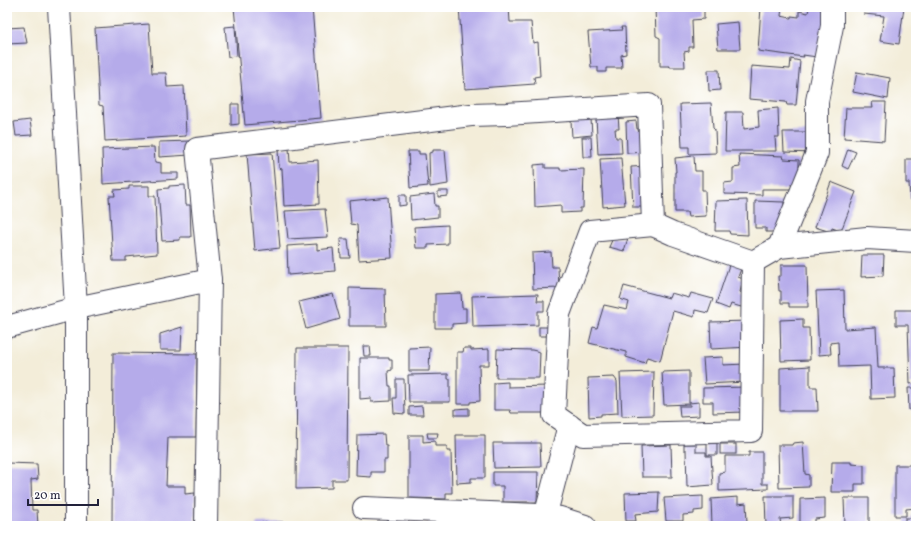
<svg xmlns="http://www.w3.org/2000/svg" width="923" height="533" viewBox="0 0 923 533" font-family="Vollkorn,serif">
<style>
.building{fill:#b5abea}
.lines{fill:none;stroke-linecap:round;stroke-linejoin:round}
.minor-casing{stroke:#414053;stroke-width:24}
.minor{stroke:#fff;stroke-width:22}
</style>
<rect width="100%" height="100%" fill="#fff"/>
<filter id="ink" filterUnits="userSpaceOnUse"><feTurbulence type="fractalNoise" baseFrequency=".025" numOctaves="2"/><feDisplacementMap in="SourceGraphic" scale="8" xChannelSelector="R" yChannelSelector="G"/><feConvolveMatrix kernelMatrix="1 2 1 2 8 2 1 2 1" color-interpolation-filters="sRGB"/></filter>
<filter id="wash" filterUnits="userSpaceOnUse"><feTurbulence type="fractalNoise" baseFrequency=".012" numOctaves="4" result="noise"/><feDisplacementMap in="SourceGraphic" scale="16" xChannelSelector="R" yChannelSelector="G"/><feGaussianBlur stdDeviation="0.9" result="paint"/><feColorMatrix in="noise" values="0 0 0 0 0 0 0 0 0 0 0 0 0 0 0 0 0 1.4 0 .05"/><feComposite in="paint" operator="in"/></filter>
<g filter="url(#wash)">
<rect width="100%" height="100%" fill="#f3edd9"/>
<g id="blocks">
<g class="building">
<polygon points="234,7 312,7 321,118 245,125"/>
<polygon points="459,7 509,7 510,22 531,22 533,43 538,42 540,76 534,77 535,84 465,89"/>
<polygon points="655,7 704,7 704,19 692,20 693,47 689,47 689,51 684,52 685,67 670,67 669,66 660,66 660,38 656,36"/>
<polygon points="761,7 782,7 781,16 791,18 791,16 799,17 799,11 808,13 809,7 815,7 830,10 817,57 803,55 804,57 758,51"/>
<polygon points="865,7 904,7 899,44 880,41 884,16 864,14"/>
<polygon points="738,22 740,49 718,49 716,24"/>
<polygon points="149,24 152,73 166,73 167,87 184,86 186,136 105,141 103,106 99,105 95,28"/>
<polygon points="235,26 237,56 228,57 225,27"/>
<polygon points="24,27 27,43 7,44 7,28"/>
<polygon points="621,27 625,27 626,54 621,55 622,68 606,68 606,72 598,72 598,67 591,67 588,32 622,30"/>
<polygon points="791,59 800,61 796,105 787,105 786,102 749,99 751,66 790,69"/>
<polygon points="708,70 719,70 720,90 709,91"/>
<polygon points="857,72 890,78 888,99 853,92"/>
<polygon points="872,102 886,102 884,141 844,138 846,108 873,108"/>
<polygon points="711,103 713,128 715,130 716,153 689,154 689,147 682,147 680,104"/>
<polygon points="231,104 239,104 239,124 231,125"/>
<polygon points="778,108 779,137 775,137 776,151 725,151 726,112 743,112 744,129 759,127 758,110"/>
<polygon points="618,115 619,129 615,129 616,138 621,138 622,153 598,154 596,117"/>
<polygon points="591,119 592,135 572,137 571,121"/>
<polygon points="30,120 32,135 16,136 14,122"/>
<polygon points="636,121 637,129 647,128 649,152 627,153 626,122"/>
<polygon points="783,132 815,132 815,153 784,152"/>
<polygon points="582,137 591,137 592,157 583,157"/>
<polygon points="190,141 190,155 159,157 159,142"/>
<polygon points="154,147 155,162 161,163 161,173 178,173 178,179 103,184 102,149"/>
<polygon points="289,148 290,162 318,160 319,204 284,206 282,169 279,168 278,149"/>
<polygon points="848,149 856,152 848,169 842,166"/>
<polygon points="433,150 445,150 448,184 430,187 429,153 433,152"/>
<polygon points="408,151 419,151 419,154 425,154 428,186 410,188"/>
<polygon points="272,153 280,248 255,251 247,154"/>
<polygon points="739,154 783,156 784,159 799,160 799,175 796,176 796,184 791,184 792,189 762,189 762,195 724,194 724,183 733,182 733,168 740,167"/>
<polygon points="694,156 695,171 702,171 702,190 705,190 706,216 688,217 687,212 675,212 675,172 676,172 675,158"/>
<polygon points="621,158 625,205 603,207 600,159"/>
<polygon points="906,159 916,159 916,199 910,199 909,183 906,183"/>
<polygon points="545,164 545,168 560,168 560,170 584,169 583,208 580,208 580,212 561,213 561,205 535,207 534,165"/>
<polygon points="650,166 643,207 633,207 631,167"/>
<polygon points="831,182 856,192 841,231 832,228 831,232 815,227"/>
<polygon points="185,185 186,205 190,205 191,237 180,237 180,240 162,241 158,189 169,188 169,186"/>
<polygon points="129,186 149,186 149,196 155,196 157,254 126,257 126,261 113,261 109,196 115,196 114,190 129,189"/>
<polygon points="438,191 448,191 448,196 438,197"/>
<polygon points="434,194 435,206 438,206 438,217 411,220 410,197"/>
<polygon points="399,195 406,195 406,205 399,206"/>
<polygon points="388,197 392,258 359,260 357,225 351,224 349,201"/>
<polygon points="747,200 748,235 730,234 729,231 715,231 716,201"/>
<polygon points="755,201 784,202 783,232 766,232 766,228 755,228"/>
<polygon points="325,209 328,237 288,239 285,211"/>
<polygon points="448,225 448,244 428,245 428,248 416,248 414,227"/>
<polygon points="613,238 628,238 624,251 609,247"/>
<polygon points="340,239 348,239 350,258 341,258"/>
<polygon points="317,244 317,250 333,248 335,271 288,275 287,246"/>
<polygon points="551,252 552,267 558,267 559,288 533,289 532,253"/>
<polygon points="862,255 884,255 883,276 861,277"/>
<polygon points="730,262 742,266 738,277 743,279 740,292 745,295 741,307 731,304 729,309 716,304"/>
<polygon points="781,265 807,265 808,307 789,307 789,303 781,303 781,291 779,291 778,276 781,276"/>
<polygon points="624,286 669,298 671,293 689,298 691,293 713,299 708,313 695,310 694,317 673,311 660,361 647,357 645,363 626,357 626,352 589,343 593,327 597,328 604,305 627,310 629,302 620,299"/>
<polygon points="349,288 385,289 386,326 349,326"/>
<polygon points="844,290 845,329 876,327 878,368 894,368 895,398 871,399 870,366 839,367 838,342 830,343 831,354 819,355 816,291"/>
<polygon points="461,293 462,308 466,308 466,323 452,324 452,328 435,328 435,294"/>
<polygon points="333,294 340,319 306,329 299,302"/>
<polygon points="538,294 537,301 544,301 544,311 538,311 538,325 473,327 472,296"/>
<polygon points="896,310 916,310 916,383 910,384 908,325 896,325"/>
<polygon points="803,319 803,328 809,328 810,360 781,361 780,320"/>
<polygon points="749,321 750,347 711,349 710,322"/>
<polygon points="182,327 181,350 160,350 160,334"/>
<rect x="539" y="327" width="16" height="9"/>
<polygon points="363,346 370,346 371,356 364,356"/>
<polygon points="430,347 429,371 409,371 409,348"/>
<polygon points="297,348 348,348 347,480 332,480 332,488 296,489"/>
<polygon points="464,348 471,348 471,350 489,349 489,365 479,365 480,401 470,402 470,404 457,404 457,352 463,352"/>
<polygon points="497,349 532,350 540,352 539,378 496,378"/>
<polygon points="113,353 197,354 196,437 168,437 166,486 185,486 185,494 195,493 195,526 112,526"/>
<polygon points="723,357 723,365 745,364 746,382 705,384 703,358"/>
<polygon points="360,358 389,358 389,360 392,360 392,370 388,371 389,386 391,386 391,401 371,402 371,398 360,399"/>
<polygon points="810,366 810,387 817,387 818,411 780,411 780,368"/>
<polygon points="689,371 689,403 699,402 699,416 680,417 679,406 690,406 690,404 664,405 662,372"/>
<polygon points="654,372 653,415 622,416 620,373"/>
<polygon points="448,374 448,379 450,379 450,402 409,402 408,375"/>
<polygon points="614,377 617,381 618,413 601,414 601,416 589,417 588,378"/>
<polygon points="396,379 404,379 405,414 394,413 393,398 396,398"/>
<polygon points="508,382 508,387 548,386 549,413 511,413 510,410 494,410 494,383"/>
<polygon points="747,387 745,412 713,413 713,402 703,402 703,388"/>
<polygon points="908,388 916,388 916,410 909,410"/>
<polygon points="422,406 423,415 409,415 409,407"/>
<polygon points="469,408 469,415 455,415 455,409"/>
<polygon points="427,433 438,433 437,438 428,438"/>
<polygon points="384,434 385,446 387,446 387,460 384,460 384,472 371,472 371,477 356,476 357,435"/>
<polygon points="409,435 423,435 423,442 435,441 435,446 447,446 447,451 451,451 452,493 446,493 446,499 409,498"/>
<polygon points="456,435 485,435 485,478 471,478 471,482 457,483"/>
<polygon points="803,442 805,474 809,475 809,487 779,488 778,445 792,445 793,443"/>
<polygon points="493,443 540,443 541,467 494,468"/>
<polygon points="717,443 717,455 707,455 707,444"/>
<polygon points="684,444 696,444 696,452 706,452 706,456 711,456 713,485 687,487 686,450 684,450"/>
<rect x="720" y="444" width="16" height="10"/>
<polygon points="671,445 672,477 642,477 641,446"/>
<polygon points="749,452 762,452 762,484 768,484 768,489 719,491 719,473 725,472 725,456 749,456"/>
<polygon points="832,462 851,462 851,464 864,465 864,484 855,484 855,492 831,492"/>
<polygon points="7,463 37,464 38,479 31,480 32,510 37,510 38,526 7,526"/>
<polygon points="895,465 916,465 916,508 906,509 906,516 895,516"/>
<polygon points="493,472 538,472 537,502 503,502 503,486 493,486"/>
<polygon points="659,492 658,512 635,514 636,521 626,521 625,493"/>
<polygon points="703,496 703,510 694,511 694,514 683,515 683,521 666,521 664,498"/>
<polygon points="765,496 793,496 793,518 780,519 781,526 766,526"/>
<polygon points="738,497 738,504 746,503 747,523 738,523 738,526 712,525 711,499"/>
<polygon points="825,498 825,518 815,519 815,526 800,526 800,499"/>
<polygon points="844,498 869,498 869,526 845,526"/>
<polygon points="911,515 916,515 916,526 905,526 905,518 912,518"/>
<polygon points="283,522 283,526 256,526 256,523"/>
</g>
</g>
</g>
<g filter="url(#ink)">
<use href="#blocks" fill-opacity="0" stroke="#414053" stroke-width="1"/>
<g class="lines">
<defs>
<g id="minor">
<polyline points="59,7 76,308 76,526"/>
<polyline points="653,225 590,231 559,314 554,415 583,435 751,431 753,262"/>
<polyline points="779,247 817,153 817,101 832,26 832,7"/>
<polyline points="7,327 76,308 210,280"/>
<polyline points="364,508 538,515 560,518 585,526"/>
<polyline points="545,517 569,425"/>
<polyline points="206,526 210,280 197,149 471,115 506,114 649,105 653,225 673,234 753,262 779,247 867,238 916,241"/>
</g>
</defs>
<use href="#minor" class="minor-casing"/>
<use href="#minor" class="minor"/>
</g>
</g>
<rect width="923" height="533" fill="none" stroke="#fff" stroke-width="24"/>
<path d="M28 499v6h70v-6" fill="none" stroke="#22223b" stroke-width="2"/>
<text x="34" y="499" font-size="12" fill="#22223b" stroke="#ffffff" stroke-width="3" paint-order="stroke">20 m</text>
</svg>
